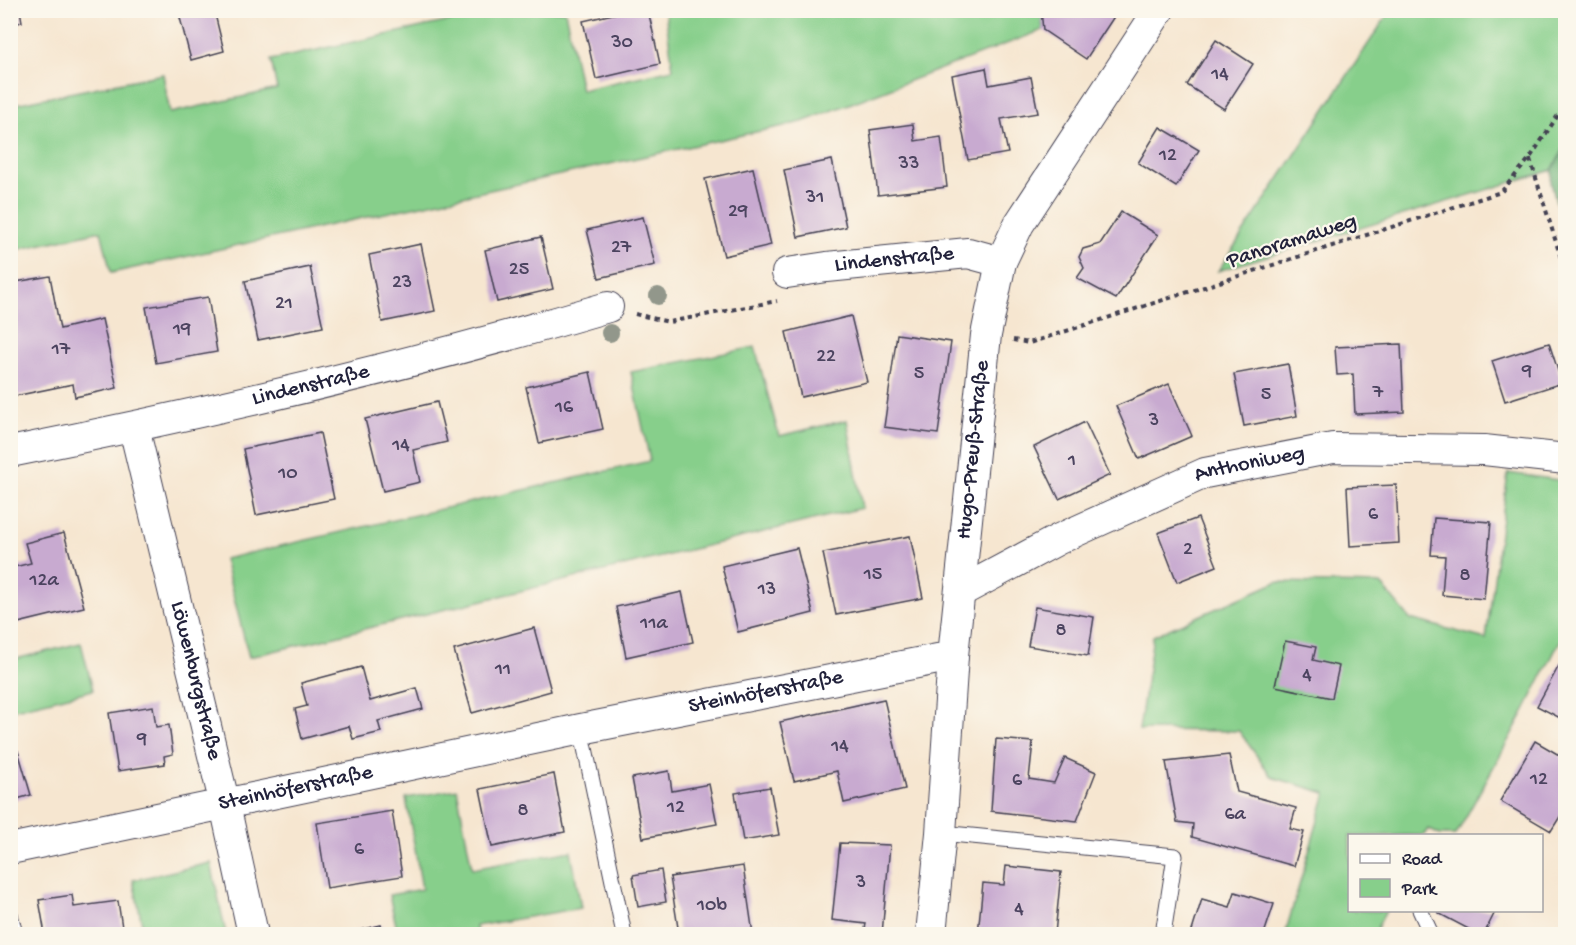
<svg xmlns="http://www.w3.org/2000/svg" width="1576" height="945" viewBox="0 0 1576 945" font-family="'Gochi Hand',sans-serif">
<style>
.green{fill:#87cf8b;stroke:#547863;stroke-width:1.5}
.forest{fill:#6db277;stroke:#486a59;stroke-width:1.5}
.building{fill:#c8aad0}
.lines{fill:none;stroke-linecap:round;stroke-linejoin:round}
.service-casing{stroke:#423f51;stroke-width:17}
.minor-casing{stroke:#423f51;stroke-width:32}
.path{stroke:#423f51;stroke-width:4;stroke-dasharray:4.5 4.5;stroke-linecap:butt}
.service{stroke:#fff;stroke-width:15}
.minor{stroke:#fff;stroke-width:30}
.tree{fill:#92978b}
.labels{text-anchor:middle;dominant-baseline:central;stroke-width:4.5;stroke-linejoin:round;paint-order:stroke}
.number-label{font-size:20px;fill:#4c4460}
.street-label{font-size:22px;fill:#22223b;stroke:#fbf7ec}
</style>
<rect width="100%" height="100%" fill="#fbf7ec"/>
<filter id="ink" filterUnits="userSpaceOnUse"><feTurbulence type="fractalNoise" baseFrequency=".0167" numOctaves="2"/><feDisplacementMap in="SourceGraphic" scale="12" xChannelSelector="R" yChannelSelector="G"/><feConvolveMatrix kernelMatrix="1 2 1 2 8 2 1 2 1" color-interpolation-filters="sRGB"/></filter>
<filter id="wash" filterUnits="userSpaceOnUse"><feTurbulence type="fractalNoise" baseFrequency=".008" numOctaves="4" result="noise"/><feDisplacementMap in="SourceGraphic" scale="24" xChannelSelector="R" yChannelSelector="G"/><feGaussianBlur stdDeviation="1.35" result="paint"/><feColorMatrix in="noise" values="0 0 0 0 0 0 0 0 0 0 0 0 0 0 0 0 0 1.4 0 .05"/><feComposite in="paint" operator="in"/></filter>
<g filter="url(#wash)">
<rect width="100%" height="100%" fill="#f6e6d0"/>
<g class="green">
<polygon points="495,11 565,11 581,90 673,69 665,11 1041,11 1043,30 802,122 111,273 101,231 11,251 10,105 163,74 170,113 277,89 271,60"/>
<polygon points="1390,11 1565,11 1565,147 1552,170 1218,271"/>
<polygon points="755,347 779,436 847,420 862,508 249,657 224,559 650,461 631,372"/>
<polygon points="1508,473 1565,481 1565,635 1563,635 1525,710 1456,835 1440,835 1428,829 1424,835 1350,836 1350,910 1386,911 1378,926 1376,934 1285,934 1326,793 1272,777 1239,731 1139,730 1153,636 1277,582 1381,584 1410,619 1486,639"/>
<polygon points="81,643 93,690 11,710 11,660"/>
<polygon points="457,789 472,869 571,851 581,908 476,926 477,934 398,934 389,895 422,889 406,798"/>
<polygon points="211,863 226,934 144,934 133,880"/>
</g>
<polygon class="forest" points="1565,147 1565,236 1551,183 1552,170"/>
<g id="blocks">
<g class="building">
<polygon points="10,10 20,10 22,22 10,25"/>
<polygon points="178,10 214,10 224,51 191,60"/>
<polygon points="630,10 648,10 660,64 596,79 583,21"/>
<polygon points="1041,10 1110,10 1115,15 1086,59 1043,30"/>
<polygon points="1216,40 1253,64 1224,109 1187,85"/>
<polygon points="986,68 989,85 1031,77 1038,113 1001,119 1008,153 968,160 952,75"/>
<polygon points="913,124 915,141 941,137 947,187 878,195 870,130"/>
<polygon points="1160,127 1199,150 1176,187 1138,163"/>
<polygon points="832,160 846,227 798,237 784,170"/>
<polygon points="753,168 771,245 724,256 705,179"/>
<polygon points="1121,212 1158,235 1116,299 1077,278 1084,268 1079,257 1083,249 1100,244"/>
<polygon points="643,217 655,265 599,278 587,230"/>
<polygon points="541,237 553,289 497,302 485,250"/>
<polygon points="421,244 435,311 382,322 369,255"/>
<polygon points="310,267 323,327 258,340 245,281"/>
<polygon points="50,276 60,329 102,319 117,388 75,397 73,384 10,397 10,363 17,362 10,338 10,283"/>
<polygon points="208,297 217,352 156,363 146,307"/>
<polygon points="851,316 867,382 801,397 786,332"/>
<polygon points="897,334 951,342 938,434 884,427"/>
<polygon points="1549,343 1562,383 1505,401 1492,361"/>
<polygon points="1401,344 1404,412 1355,414 1353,374 1337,375 1335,347"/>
<polygon points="1288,364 1297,416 1244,426 1234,374"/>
<polygon points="590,372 603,429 539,443 526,387"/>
<polygon points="1169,384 1192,436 1139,459 1116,406"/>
<polygon points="437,402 447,442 413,450 420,482 383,491 365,419"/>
<polygon points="1085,422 1110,475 1059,499 1034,447"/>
<polygon points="320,433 334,499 256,515 243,449"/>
<polygon points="1396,485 1399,543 1350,546 1347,487"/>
<polygon points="1198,518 1217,566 1177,582 1158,533"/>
<polygon points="1434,518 1491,522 1484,599 1442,595 1445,556 1431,555"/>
<polygon points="64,533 84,607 18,623 10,594 10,568 31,563 25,543"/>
<polygon points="910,536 923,598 836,615 823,553"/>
<polygon points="797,548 813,613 738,632 722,566"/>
<polygon points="682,592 693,642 626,657 616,607"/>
<polygon points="1035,607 1094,617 1088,656 1028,646"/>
<polygon points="534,628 551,691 472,713 454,650"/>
<polygon points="1285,641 1316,647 1313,660 1339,666 1332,698 1275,686"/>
<polygon points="1561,662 1566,665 1566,721 1537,706"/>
<polygon points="361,667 370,701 417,688 423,709 378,721 381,732 353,739 349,726 302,739 295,709 307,706 301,683"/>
<polygon points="884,699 905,789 844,803 837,771 794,781 780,722"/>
<polygon points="153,706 156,727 169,725 173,754 164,756 165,764 118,771 109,713"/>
<polygon points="996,739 1033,742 1029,779 1054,783 1065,758 1096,772 1077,821 991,811"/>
<polygon points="1535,741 1566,759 1566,807 1551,831 1500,801"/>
<polygon points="18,751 31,795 10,801 10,753"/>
<polygon points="1229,755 1237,792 1296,808 1290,829 1304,832 1294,866 1192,837 1193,824 1177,822 1166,762"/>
<polygon points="669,771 672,791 709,784 717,824 643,838 632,778"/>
<polygon points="554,774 565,832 492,847 480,789"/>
<polygon points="770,787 779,835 743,841 735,793"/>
<polygon points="392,811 402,876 327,888 317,823"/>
<polygon points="840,843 890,845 882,934 864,934 866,924 832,920"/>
<polygon points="743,866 753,934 679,934 670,877"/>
<polygon points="1006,866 1061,872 1055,934 978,934 983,883 1004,885"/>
<polygon points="661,870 666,902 638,907 633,875"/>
<polygon points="1235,892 1274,904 1264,934 1191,934 1202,899 1230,907"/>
<polygon points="72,895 74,907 118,901 123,934 45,934 39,900"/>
<polygon points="1440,910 1496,910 1484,934 1478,934 1438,913"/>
<polygon points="381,925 384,934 345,934"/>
</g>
</g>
</g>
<g filter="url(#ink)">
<use href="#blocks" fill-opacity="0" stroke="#423f51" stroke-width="1.5"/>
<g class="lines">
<defs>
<g id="service">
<polyline points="581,729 624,934"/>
<polyline points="941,833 1175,856 1163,934"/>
<polyline points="1420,910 1431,934"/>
<polyline points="10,914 15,934"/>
</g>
<g id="minor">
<path id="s1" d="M 787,273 L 827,267 L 968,253 L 1001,262"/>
<path id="s2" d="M 134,428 L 225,805 L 253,934"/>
<path id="s3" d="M 10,452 C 211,412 412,365 608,307"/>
<path id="s4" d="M 960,592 L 1059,539 L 1205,473 L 1333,448 L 1484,450 L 1566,459"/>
<path id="s5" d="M 10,849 L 581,729 L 953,656"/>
<path id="s6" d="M 931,934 L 941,833 L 953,656 L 986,335 L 1001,262 L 1019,224 L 1159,10"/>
</g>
</defs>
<use href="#service" class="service-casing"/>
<use href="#minor" class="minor-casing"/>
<g class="path">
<polyline points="1530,159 1566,274"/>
<polyline points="635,314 669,322 777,301"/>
<polyline points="1013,340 1029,343 1501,192 1530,158 1566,103"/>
</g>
<use href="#service" class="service"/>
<use href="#minor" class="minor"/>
</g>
<g class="tree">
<circle cx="658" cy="296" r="9"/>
<circle cx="610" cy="333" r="9"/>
</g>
</g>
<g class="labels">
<g class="number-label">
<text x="622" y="43">30</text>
<text x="1220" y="75">14</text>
<text x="1168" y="156">12</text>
<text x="909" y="164">33</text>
<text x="815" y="198">31</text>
<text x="738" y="212">29</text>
<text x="621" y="248">27</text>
<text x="519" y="270">25</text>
<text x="402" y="283">23</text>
<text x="284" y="304">21</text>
<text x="182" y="330">19</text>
<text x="61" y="350">17</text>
<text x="826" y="357">22</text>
<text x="1527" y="372">9</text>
<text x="919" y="374">5</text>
<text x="1378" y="393">7</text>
<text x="1266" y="395">5</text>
<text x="564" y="408">16</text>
<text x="1154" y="421">3</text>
<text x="401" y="446">14</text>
<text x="1072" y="461">1</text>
<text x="288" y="474">10</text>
<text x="1373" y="515">6</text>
<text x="1188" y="550">2</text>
<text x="873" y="575">15</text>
<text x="1465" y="576">8</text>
<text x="44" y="581">12a</text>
<text x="767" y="590">13</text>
<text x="654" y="624">11a</text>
<text x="1061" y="631">8</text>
<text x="503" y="670">11</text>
<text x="1307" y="676">4</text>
<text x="142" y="740">9</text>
<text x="840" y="747">14</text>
<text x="1539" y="780">12</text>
<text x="1017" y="781">6</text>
<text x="676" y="808">12</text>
<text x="523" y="811">8</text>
<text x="1235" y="815">6a</text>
<text x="359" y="850">6</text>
<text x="861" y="883">3</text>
<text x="712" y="906">10b</text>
<text x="1019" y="910">4</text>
</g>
<g class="street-label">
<text transform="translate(1292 242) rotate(-18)">Panoramaweg</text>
<text stroke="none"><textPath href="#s1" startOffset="108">Lindenstraße</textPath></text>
<text stroke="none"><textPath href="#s3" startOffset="308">Lindenstraße</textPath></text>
<text stroke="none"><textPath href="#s6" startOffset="486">Hugo-Preuß-Straße</textPath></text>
<text stroke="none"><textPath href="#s4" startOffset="318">Anthoniweg</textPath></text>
<text stroke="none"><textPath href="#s2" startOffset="260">Löwenburgstraße</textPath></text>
<text stroke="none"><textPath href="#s5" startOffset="772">Steinhöferstraße</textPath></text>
<text stroke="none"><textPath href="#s5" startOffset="292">Steinhöferstraße</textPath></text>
</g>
</g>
<rect width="1576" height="945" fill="none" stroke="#fbf7ec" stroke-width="36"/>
<rect x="1348" y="834" width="195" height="78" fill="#fbf7ec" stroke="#a4a2a5" stroke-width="1.5"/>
<rect x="1360" y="854" width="30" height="9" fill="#ffffff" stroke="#a4a2a5" stroke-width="1.5"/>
<text x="1402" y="864" font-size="18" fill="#22223b">Road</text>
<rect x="1360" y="879" width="30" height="18" fill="#87cf8b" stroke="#a4a2a5" stroke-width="1.5"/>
<text x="1402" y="894" font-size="18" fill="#22223b">Park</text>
</svg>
